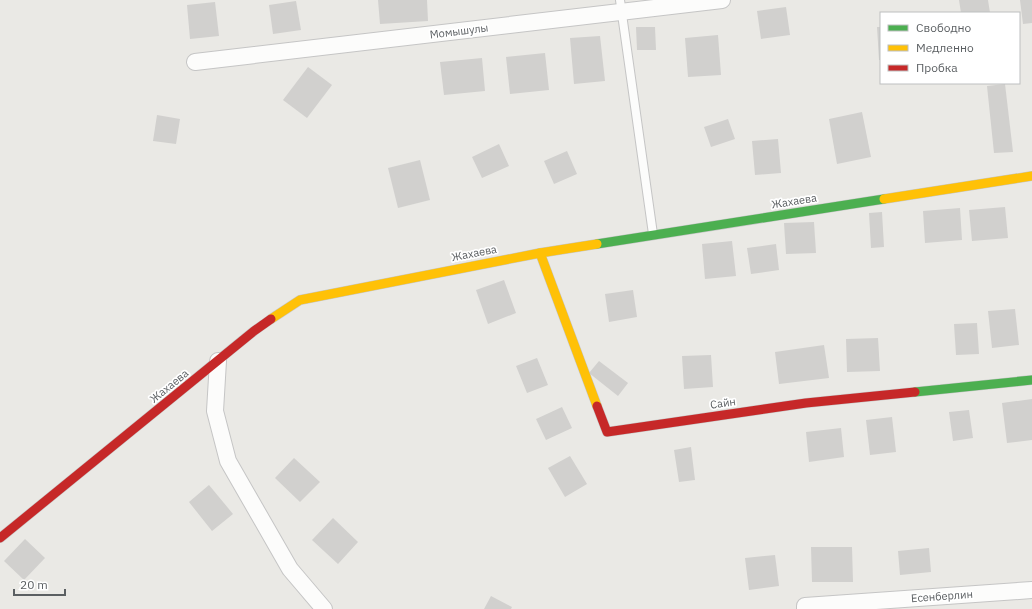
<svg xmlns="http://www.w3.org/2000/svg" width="1032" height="609" viewBox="0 0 1032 609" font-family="'IBM Plex Sans',sans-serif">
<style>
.building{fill:#d1d0ce}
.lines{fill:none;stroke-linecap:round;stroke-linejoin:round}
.lane-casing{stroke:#c5c5c5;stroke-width:10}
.street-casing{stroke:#c5c5c5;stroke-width:18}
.fast-casing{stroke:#c5c6c6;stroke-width:10}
.slow-casing{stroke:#c5c6c6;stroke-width:10}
.jam-casing{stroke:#c5c6c6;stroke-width:10}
.lane{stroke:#fcfcfb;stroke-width:8}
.street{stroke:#fcfcfb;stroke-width:16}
.fast{stroke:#4caf50;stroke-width:9}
.slow{stroke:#ffc107;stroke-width:9}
.jam{stroke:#c62828;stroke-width:9}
.labels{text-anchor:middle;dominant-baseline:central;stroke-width:3.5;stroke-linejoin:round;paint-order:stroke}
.street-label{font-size:11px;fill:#5b5f62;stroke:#fff}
</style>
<rect width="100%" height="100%" fill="#eae9e5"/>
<g class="building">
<polygon points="378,0 427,0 428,21 380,24"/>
<polygon points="959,0 988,0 990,13 961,13"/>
<polygon points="1020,0 1032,0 1032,23 1023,24"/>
<polygon points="296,1 301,30 273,34 269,5"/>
<polygon points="215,2 219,36 190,39 187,5"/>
<polygon points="786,7 790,35 761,39 757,11"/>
<polygon points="636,27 655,27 656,50 637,50"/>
<polygon points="877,27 881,27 881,60 879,60"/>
<polygon points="718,35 721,75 688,77 685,38"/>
<polygon points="600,36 605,81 574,84 570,38"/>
<polygon points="545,53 549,90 510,94 506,57"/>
<polygon points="482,58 485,91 444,95 440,62"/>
<polygon points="308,67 332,85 307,118 283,100"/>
<polygon points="1005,84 1013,152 994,153 987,86"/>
<polygon points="862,112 871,157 837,164 829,119"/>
<polygon points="157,115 180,119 176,144 153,141"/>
<polygon points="728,119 735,139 711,147 704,127"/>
<polygon points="778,139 781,173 755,175 752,141"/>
<polygon points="499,144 509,166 482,178 472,157"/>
<polygon points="567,151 577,174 554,184 544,161"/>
<polygon points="420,160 430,200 398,208 388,168"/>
<polygon points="1005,207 1008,238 972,241 969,210"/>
<polygon points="960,208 962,240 925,243 923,211"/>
<polygon points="882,212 884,247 871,248 869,213"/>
<polygon points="814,222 816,253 786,254 784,223"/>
<polygon points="732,241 736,276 705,279 702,244"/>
<polygon points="776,244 779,270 751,274 747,248"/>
<polygon points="504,280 516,313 488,324 476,290"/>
<polygon points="633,290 637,317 609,322 605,294"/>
<polygon points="1015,309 1019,345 992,348 988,311"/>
<polygon points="977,323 979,354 956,355 954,324"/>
<polygon points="878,338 880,371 847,372 846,339"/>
<polygon points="824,345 829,378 779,384 775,352"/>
<polygon points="711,355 713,387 684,389 682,356"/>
<polygon points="537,358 548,385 527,393 516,366"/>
<polygon points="599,361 628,383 618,396 589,373"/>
<polygon points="1032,399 1032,440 1007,443 1002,403"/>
<polygon points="562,407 572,428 546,440 536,419"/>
<polygon points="969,410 973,438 953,441 949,412"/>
<polygon points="892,417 896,452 870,455 866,420"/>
<polygon points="841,428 844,457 809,462 806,432"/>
<polygon points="691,447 695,480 679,482 674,450"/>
<polygon points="570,456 587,484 565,497 548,468"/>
<polygon points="294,458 320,482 300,502 275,478"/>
<polygon points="209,485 233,514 212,531 189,502"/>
<polygon points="333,518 358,542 338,564 312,540"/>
<polygon points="25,539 45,558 24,580 4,561"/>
<polygon points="811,547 852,547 853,582 812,582"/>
<polygon points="929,548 931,572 900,575 898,551"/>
<polygon points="775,555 779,586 749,590 745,558"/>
<polygon points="491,596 512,607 511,609 484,609"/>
</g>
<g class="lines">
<defs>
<polyline id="lane" points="620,0 653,234"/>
<g id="street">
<polyline points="195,62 722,0"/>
<polyline points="218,361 215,411 228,461 290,569 324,609"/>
<polyline points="805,609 805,606 1032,590"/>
</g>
<g id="fast">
<polyline points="597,244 884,199"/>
<polyline points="915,392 1032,380"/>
</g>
<g id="slow">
<polyline points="884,199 1032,176"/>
<polyline points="540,253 597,406"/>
<polyline points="271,319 300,300 540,253 597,244"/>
</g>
<g id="jam">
<polyline points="597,406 607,432 806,403 915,392"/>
<polyline points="0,538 254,331 271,319"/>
</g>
</defs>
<use href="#lane" class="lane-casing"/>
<use href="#street" class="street-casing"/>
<use href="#fast" class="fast-casing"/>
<use href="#slow" class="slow-casing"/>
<use href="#jam" class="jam-casing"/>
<use href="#lane" class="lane"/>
<use href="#street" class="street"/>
<use href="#fast" class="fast"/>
<use href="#slow" class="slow"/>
<use href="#jam" class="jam"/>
</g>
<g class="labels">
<g class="street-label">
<text transform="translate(459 31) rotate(-7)">Момышулы</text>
<text transform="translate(794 201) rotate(-9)">Жахаева</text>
<text transform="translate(474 253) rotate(-11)">Жахаева</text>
<text transform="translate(169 386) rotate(-39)">Жахаева</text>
<text transform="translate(723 403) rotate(-8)">Сайн</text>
<text transform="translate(942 596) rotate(-4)">Есенберлин</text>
</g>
</g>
<rect x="880" y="12" width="140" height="72" fill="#ffffff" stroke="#bdbfc0"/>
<rect x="888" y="25" width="20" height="6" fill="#4caf50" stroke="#bdbfc0"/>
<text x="916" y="32" font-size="12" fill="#5b5f62">Свободно</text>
<rect x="888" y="45" width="20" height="6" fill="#ffc107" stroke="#bdbfc0"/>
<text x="916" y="52" font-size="12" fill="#5b5f62">Медленно</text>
<rect x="888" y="65" width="20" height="6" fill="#c62828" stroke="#bdbfc0"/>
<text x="916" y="72" font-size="12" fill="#5b5f62">Пробка</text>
<path d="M14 589v6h51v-6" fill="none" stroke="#5b5f62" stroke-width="2"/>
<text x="20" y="589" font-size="12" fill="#5b5f62" stroke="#ffffff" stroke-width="3" paint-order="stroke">20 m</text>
</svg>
